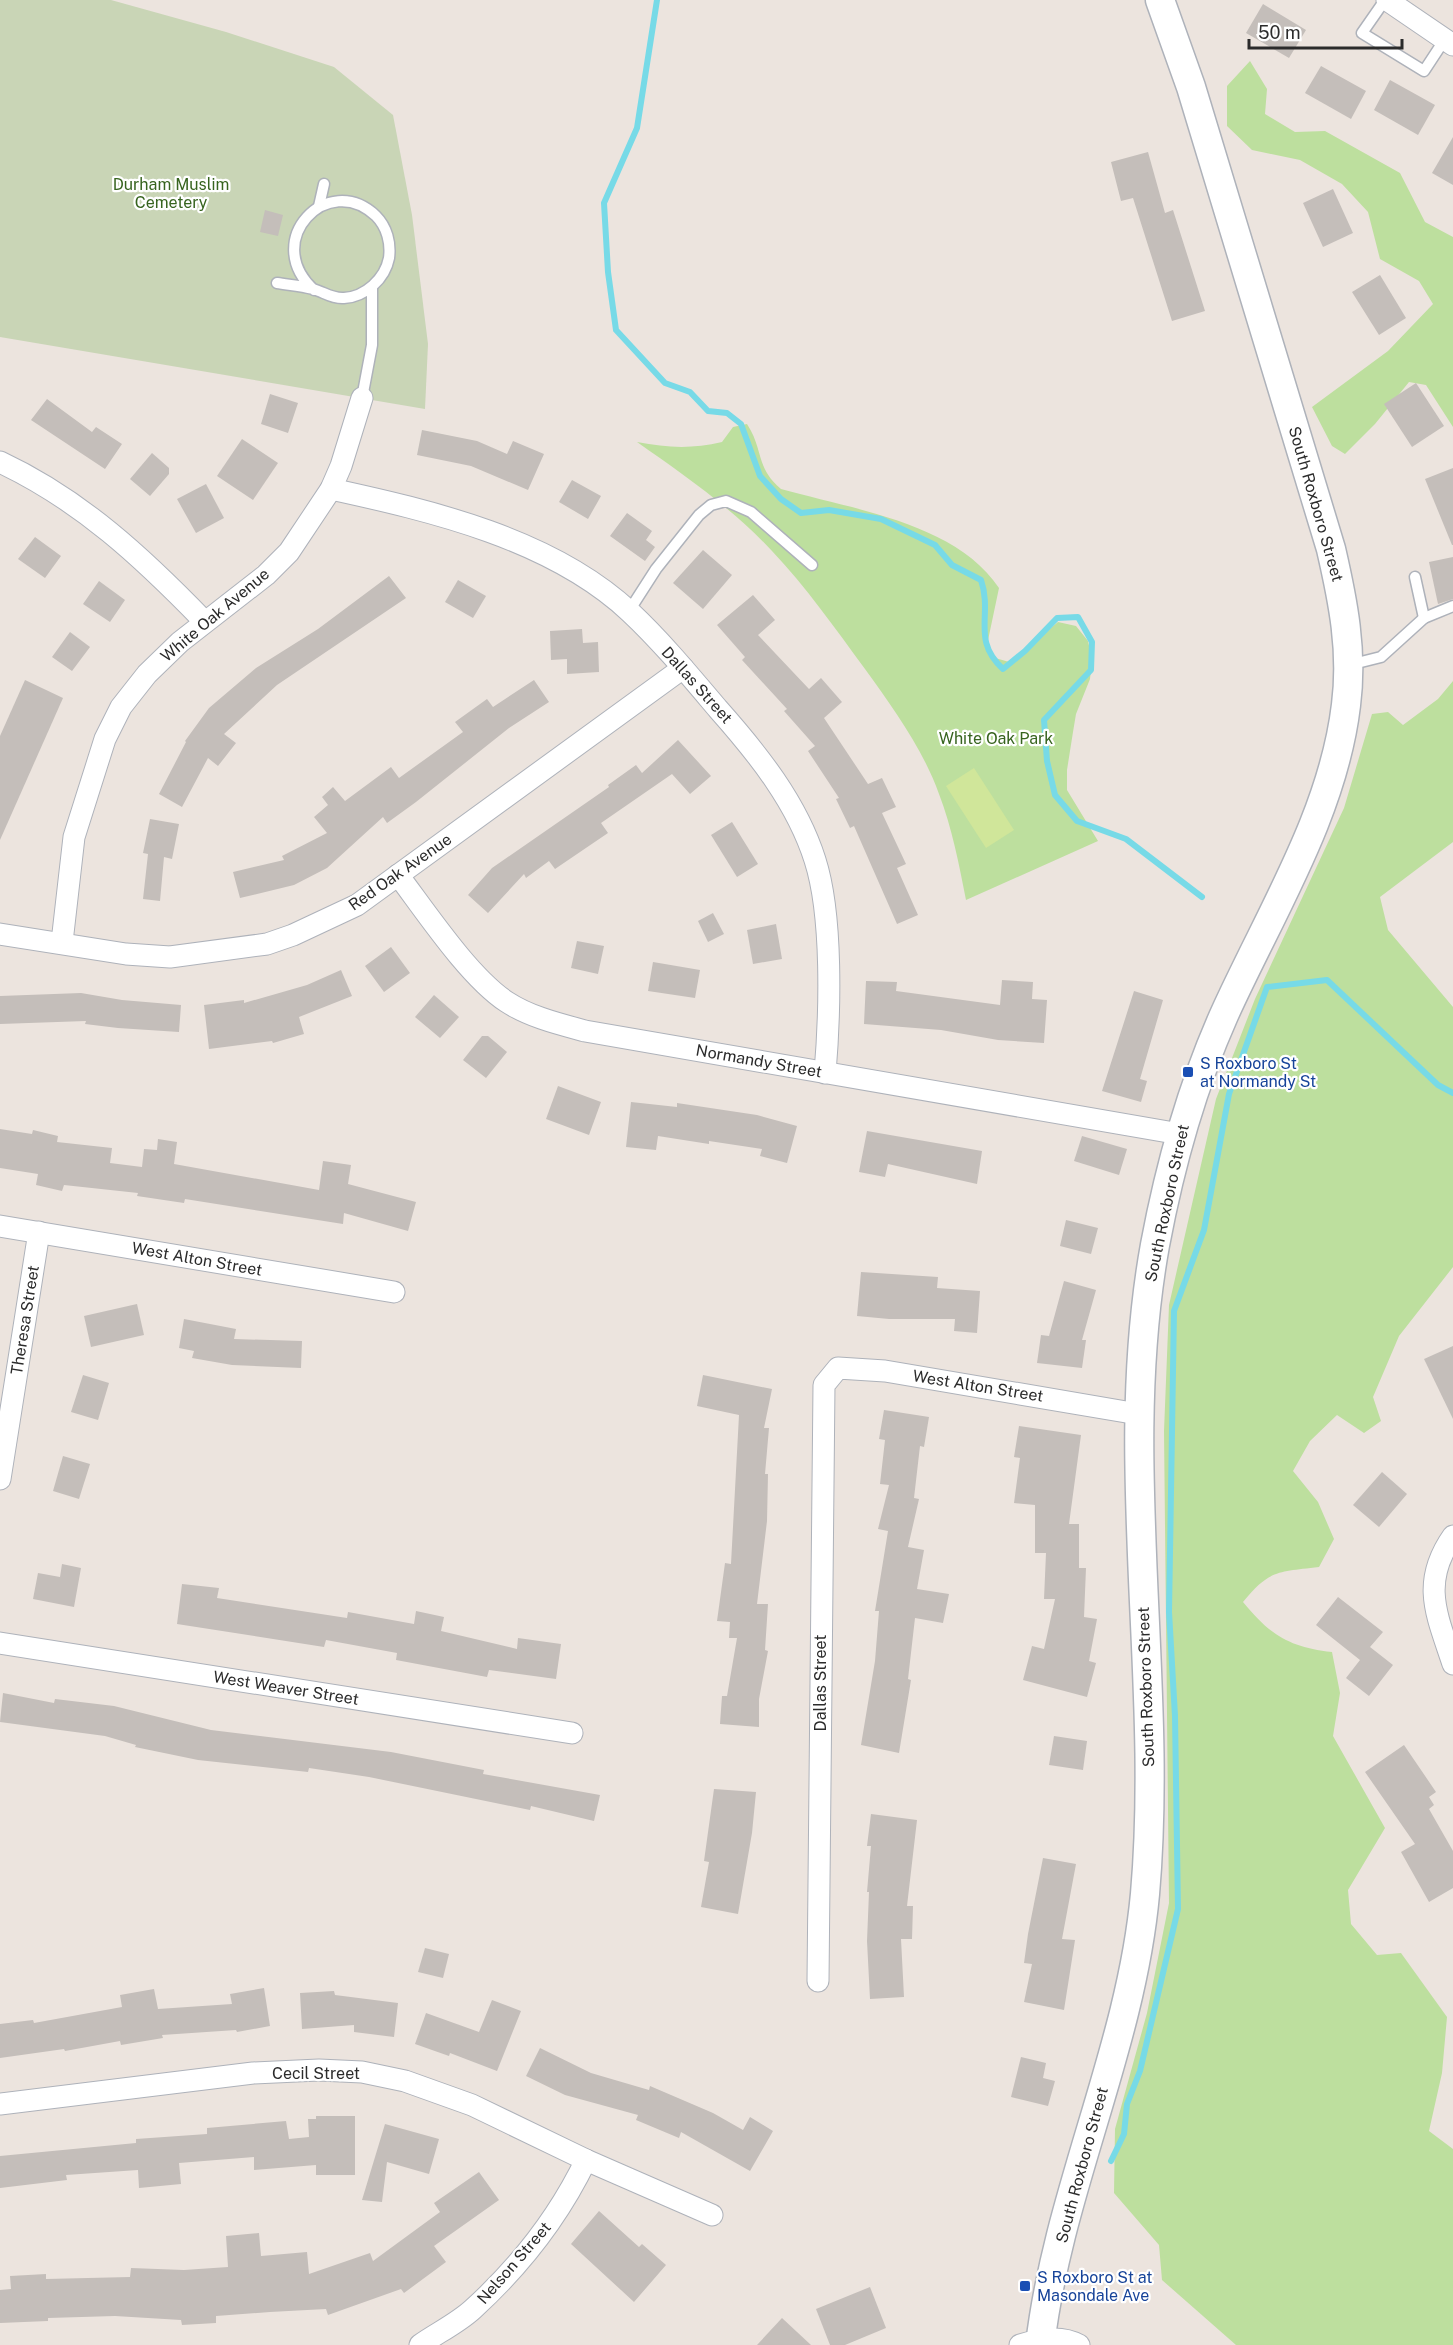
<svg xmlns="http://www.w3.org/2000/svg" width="1453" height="2345" viewBox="0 0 1453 2345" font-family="'Public Sans',sans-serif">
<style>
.green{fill:#bddf9e}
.cemetery{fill:#c9d5b6}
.pitch{fill:#d0e69a}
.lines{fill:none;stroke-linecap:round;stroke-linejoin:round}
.stream{stroke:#77dae7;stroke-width:6}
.building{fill:#c4beba}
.lane-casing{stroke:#aeb2ba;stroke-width:13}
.street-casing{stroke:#aeb2ba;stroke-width:23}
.secondary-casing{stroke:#aeb2ba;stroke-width:31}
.lane{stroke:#fff;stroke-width:10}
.street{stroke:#fff;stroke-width:21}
.secondary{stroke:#fff;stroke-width:28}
.transit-dot{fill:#1a4fb4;stroke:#fff;stroke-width:2}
.labels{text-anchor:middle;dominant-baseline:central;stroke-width:4.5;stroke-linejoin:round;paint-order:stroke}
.park-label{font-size:16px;fill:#37641f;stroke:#fff}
.street-label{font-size:16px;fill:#2b2b2b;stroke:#fff}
.transit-label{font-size:16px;fill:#164399;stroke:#fff;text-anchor:start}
</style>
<rect width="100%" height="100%" fill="#ece4de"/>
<g class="green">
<polygon points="1250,61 1267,89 1265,114 1295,132 1325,131 1400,173 1425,222 1453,237 1453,427 1426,385 1409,382 1375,424 1345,454 1332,446 1312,407 1388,351 1433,304 1419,281 1380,259 1368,212 1342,184 1300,160 1252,150 1227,126 1227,86"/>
<path d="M 747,424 C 764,450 755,467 781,489 C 852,509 956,523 999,588 L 987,645 L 995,658 L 1013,663 C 1031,651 1041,635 1058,622 L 1076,626 L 1088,641 L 1092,660 L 1090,679 L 1076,714 L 1073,732 L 1067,770 L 1067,790 L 1098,841 L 966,900 C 959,864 952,828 939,794 C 923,749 893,708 865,669 C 835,628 806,587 772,551 C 732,508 684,475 637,442 C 668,448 692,449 722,442 L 733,427 Z"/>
<path d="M 1453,681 L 1453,842 L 1380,897 L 1388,930 L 1453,1007 L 1453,1267 L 1399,1336 L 1373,1397 L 1381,1421 L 1364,1433 L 1337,1415 L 1310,1441 L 1293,1471 L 1318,1502 L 1334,1539 L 1319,1567 C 1279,1572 1270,1569 1243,1602 C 1270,1635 1289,1647 1332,1652 L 1340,1693 L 1333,1736 L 1385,1828 L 1348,1890 L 1351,1924 L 1377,1955 L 1401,1953 L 1447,2017 L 1442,2073 L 1429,2131 L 1453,2149 L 1453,2345 L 1236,2345 L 1162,2280 L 1159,2245 L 1114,2193 L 1115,2129 L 1147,2013 L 1169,1903 L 1164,1431 L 1169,1305 L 1216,1099 L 1255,999 L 1344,808 L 1372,714 L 1388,712 L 1403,725 L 1438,699 Z"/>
</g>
<polygon class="cemetery" points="0,0 111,0 226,32 334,67 393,115 412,215 428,344 425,409 0,337"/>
<polygon class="pitch" points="974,768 1014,830 986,848 946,786"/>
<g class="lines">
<g class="stream">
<path d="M 657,0 L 637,128 L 604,203 L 608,272 L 616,330 L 665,383 L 690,392 L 708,411 L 727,413 L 741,424 L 760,476 L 781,499 L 801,513 L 829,510 L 881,519 L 935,545 L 952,565 L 981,580 C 993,615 971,640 1003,669 L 1025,651 L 1057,618 L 1078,617 L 1092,642 L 1091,670 L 1044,720 L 1047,761 L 1055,795 L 1077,821 L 1126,839 L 1202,897"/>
<polyline points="1111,2161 1124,2134 1127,2104 1140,2071 1178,1909 1175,1716 1169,1612 1174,1311 1204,1230 1229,1094 1267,987 1327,980 1438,1085 1453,1093"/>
</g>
</g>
<g class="building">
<polygon points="1263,4 1306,30 1289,58 1246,33"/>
<polygon points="1321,66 1366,91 1351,119 1305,93"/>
<polygon points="1390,80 1435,105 1418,135 1374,110"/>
<polygon points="1453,137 1453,185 1432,173"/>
<polygon points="1148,152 1165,213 1173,210 1205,311 1172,321 1133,198 1121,201 1111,162"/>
<polygon points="1333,189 1353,233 1323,247 1303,203"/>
<polygon points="265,210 283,215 278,236 260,232"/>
<polygon points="1380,275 1406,318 1379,335 1352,292"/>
<polygon points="1416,383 1444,426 1412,447 1384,404"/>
<polygon points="270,394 298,403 288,433 261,424"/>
<polygon points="47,399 92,432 96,427 122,444 105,469 31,420"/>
<polygon points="422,430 477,441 507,454 513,441 544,454 528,490 471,466 417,455"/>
<polygon points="242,439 278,463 253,500 217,476"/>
<polygon points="152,453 169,468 169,474 150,496 130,479"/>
<polygon points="1453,468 1453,545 1452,545 1425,479"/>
<polygon points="572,480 601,496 588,519 559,502"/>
<polygon points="206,484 224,518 196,533 177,499"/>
<polygon points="627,513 652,531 646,540 655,547 645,561 610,536"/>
<polygon points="35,537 61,556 45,578 18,559"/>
<polygon points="703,550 732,575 703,609 673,583"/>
<polygon points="1453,557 1453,599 1438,604 1429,562"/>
<polygon points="389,576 406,598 277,685 224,734 236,743 218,766 208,758 182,807 159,794 186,742 185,741 209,708 256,668 318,629"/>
<polygon points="458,580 486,596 473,618 445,602"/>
<polygon points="99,581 125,600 110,622 83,604"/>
<polygon points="753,595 775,620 758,635 809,689 821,678 842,702 824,718 868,784 882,778 896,807 882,813 906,864 897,868 918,915 897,924 854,826 850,828 836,799 839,798 808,751 815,746 784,711 787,709 742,660 745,657 717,625"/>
<polygon points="582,629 583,643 598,642 599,672 567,674 567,659 551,660 550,631"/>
<polygon points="70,632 90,647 72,671 52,657"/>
<polygon points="25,680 63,698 0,840 0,736"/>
<polygon points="534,680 549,702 509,728 416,802 387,823 383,817 327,868 294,885 240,898 233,872 284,860 282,856 327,833 314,817 328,805 322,797 333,787 345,801 391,767 399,778 463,732 455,722 487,699 493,707"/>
<polygon points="678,740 711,776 690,794 672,774 601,823 608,833 555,869 549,861 526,878 524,874 488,913 468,895 492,868 609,787 608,785 636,765 642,773"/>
<polygon points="150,819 179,824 172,859 164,857 160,901 143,899 148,854 143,853"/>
<polygon points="732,822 758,864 737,877 711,835"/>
<polygon points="713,913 724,934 708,942 698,921"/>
<polygon points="776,924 782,959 753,964 747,930"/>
<polygon points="577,941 604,946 598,974 571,968"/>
<polygon points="391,947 410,973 384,992 365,966"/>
<polygon points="653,962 700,970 695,998 648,991"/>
<polygon points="341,970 352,996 299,1017 304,1034 273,1043 272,1041 209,1049 204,1005 244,1000 244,1003 307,985"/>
<polygon points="1002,980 1033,982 1032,999 1047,1000 1044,1043 998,1040 941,1030 864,1024 866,981 897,982 896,991 1000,1005"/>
<polygon points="1134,991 1163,1000 1140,1079 1147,1081 1141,1102 1102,1091"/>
<polygon points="81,993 122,1000 181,1005 179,1032 118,1028 85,1024 86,1021 0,1024 0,996"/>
<polygon points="434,995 459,1017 440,1038 415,1017"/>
<polygon points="482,1036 488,1036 507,1052 486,1078 463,1060"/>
<polygon points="558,1086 601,1102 589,1135 546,1119"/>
<polygon points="631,1102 677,1107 677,1103 757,1115 797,1126 787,1163 760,1156 762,1149 709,1141 709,1144 658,1136 656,1150 626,1147"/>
<polygon points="0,1129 32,1134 33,1130 58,1136 57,1142 112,1148 110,1163 142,1167 144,1149 157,1150 158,1139 177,1142 174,1164 319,1190 323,1161 351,1165 348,1184 416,1202 408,1231 344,1213 343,1224 185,1199 184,1203 137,1196 138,1193 64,1185 62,1191 36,1185 38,1174 0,1168"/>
<polygon points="867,1131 982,1151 977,1184 888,1164 885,1177 859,1172"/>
<polygon points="1082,1136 1127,1149 1119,1175 1074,1161"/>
<polygon points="1066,1220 1098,1228 1091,1254 1060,1246"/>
<polygon points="861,1272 938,1277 937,1288 980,1291 977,1333 954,1331 955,1319 889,1319 857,1316"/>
<polygon points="1064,1281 1096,1290 1082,1340 1086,1340 1082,1368 1037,1363 1041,1335 1049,1336"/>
<polygon points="137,1304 144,1335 91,1347 84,1316"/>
<polygon points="184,1319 236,1329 234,1339 302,1341 301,1368 232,1365 192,1358 194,1351 179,1348"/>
<polygon points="1453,1346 1453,1419 1424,1359"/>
<polygon points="83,1375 109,1383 98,1420 71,1412"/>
<polygon points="703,1375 772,1389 764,1428 769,1428 765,1474 768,1474 767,1521 757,1604 768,1604 765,1650 768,1651 759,1699 759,1727 720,1724 722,1696 727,1696 737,1638 729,1638 730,1622 717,1621 725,1563 731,1564 739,1415 697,1406"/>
<polygon points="884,1410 929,1417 924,1447 920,1446 914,1498 919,1499 908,1547 924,1550 917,1589 949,1594 943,1623 915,1618 908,1679 911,1680 899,1753 861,1745 875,1661 879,1611 875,1611 888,1531 878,1529 889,1485 880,1484 885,1440 879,1439"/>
<polygon points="1019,1426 1081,1435 1069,1524 1079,1524 1079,1568 1086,1568 1084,1617 1097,1619 1089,1661 1096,1663 1087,1697 1023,1680 1032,1646 1044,1649 1055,1599 1044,1599 1046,1553 1035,1553 1035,1505 1014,1503 1020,1458 1014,1457"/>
<polygon points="63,1456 90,1464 79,1499 53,1491"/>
<polygon points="1382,1472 1407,1494 1379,1527 1353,1505"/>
<polygon points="62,1564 81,1568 74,1607 33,1599 38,1573 60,1577"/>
<polygon points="182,1584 219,1588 217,1598 347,1618 348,1612 414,1624 416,1611 444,1617 441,1631 517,1649 518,1638 561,1644 556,1679 489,1670 487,1677 396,1660 397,1653 326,1640 324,1647 177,1624"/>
<polygon points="1338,1597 1383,1632 1370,1647 1393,1665 1369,1696 1346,1678 1360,1660 1316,1625"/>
<polygon points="3,1693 54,1703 55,1699 114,1706 211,1730 391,1752 484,1770 483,1774 600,1795 594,1821 531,1806 530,1810 369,1777 309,1768 308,1772 198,1760 135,1747 136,1745 105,1736 0,1722"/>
<polygon points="1054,1736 1087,1741 1083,1770 1049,1765"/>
<polygon points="1404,1745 1436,1792 1429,1797 1434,1805 1429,1809 1453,1851 1453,1888 1429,1902 1401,1852 1415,1844 1365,1772"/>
<polygon points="714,1789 756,1792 752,1833 738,1914 701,1907 709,1862 704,1861"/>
<polygon points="871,1814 917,1820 907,1906 913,1906 912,1939 901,1939 904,1997 870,1999 867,1941 869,1892 867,1892 871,1846 867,1846"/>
<polygon points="1043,1858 1076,1864 1062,1939 1075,1940 1064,2010 1024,2002 1032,1964 1024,1963 1028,1934"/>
<polygon points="425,1948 449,1954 443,1978 418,1972"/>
<polygon points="264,1988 270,2026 237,2032 236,2030 162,2035 163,2038 121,2045 120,2041 65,2051 64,2049 0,2058 0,2024 33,2020 34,2023 122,2007 120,1995 154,1989 158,2009 232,2004 230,1994"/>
<polygon points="334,1991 335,1995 398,2003 394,2037 354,2032 354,2025 302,2029 300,1993"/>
<polygon points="492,2000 521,2011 497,2071 450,2053 449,2056 415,2044 426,2013 479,2032"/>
<polygon points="540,2048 591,2073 649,2090 650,2086 713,2113 743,2130 750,2117 773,2131 750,2171 681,2132 679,2138 636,2120 638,2115 565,2095 526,2076"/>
<polygon points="1021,2057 1046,2063 1043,2078 1055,2081 1048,2106 1011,2097"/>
<polygon points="316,2116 355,2116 355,2175 316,2175 316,2165 254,2170 254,2157 179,2163 181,2184 139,2188 138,2170 66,2175 67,2180 0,2188 0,2156 136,2143 136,2139 207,2134 207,2128 286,2121 289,2139 309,2137 308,2119 316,2119"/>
<polygon points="385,2124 439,2139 429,2174 387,2162 382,2202 362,2200"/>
<polygon points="479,2172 499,2200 434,2246 446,2262 404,2293 401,2289 328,2315 326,2309 270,2312 216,2316 216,2323 182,2325 181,2320 115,2316 48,2318 48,2321 0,2323 0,2290 11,2289 10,2276 46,2274 46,2279 130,2277 131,2268 184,2270 228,2267 226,2236 259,2233 261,2256 307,2252 309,2274 370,2253 373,2261 440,2212 434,2203"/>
<polygon points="599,2211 639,2247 642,2244 666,2265 634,2302 571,2244"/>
<polygon points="870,2287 886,2328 845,2345 830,2345 816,2309"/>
<polygon points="782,2318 811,2345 757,2345"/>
</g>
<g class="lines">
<defs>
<g id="lane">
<polyline points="1385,0 1362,33 1424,71 1445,39"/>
<polyline points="319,206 324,184"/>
<path d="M 277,283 C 289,285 301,286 313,289 C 324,292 332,299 344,298 C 365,297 385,279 389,258 C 391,243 387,227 376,216 C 328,170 260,241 314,290"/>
<polyline points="362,398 372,345 372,287"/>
<polyline points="1415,577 1424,618"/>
<polyline points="629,611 656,569 699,515 711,505 726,501 751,512 812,565"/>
<polyline points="1349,665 1381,657 1424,618 1453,606"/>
</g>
<g id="street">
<polyline points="1387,0 1453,45"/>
<path d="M 0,462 C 81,500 143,558 204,621"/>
<path d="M 331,489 C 432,511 552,539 630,612 C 661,641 690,676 718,709 C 758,754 797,803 815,860 C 833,916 830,1014 825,1073"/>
<path d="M 398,875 C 426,912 469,977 507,1002 C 530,1017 559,1024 585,1031 L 1180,1134"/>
<polyline points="0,934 126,954 170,957 267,944 293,935 357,905 683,668"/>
<polyline points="62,942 74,837 105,739 121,707 147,674 180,642 266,575 289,552 331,489 341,466 362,398"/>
<polyline points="0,1226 394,1292"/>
<polyline points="0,1479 39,1232"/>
<path d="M 1453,1536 C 1420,1583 1437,1615 1453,1664"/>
<polyline points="0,1643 572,1733"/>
<polyline points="818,1981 824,1385 838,1368 885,1371 1138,1414"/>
<polyline points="0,2104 253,2073 319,2070 362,2072 405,2081 472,2105 586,2160 712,2215"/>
<path d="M 420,2345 C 437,2333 458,2323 473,2309 C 519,2267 559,2216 586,2160"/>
<path d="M 1020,2345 C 1040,2339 1061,2335 1079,2345"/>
</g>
<path id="secondary" d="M 1040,2345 C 1058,2191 1131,2048 1145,1894 C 1164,1678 1116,1460 1155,1245 C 1170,1165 1191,1089 1224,1015 C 1269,915 1333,815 1346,705 C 1353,651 1343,601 1331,549 L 1191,87 L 1160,0"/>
</defs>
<use href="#lane" class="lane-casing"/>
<use href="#street" class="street-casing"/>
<use href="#secondary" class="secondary-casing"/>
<use href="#lane" class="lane"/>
<use href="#street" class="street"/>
<use href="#secondary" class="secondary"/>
</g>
<g class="transit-dot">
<rect x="1182" y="1066" width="12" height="12" rx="3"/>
<rect x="1019" y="2280" width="12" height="12" rx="3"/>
</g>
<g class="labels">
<g class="park-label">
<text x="171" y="184">Durham Muslim<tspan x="171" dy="18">Cemetery</tspan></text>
<text x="996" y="738">White Oak Park</text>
</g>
<g class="street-label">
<text transform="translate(1316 504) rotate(74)">South Roxboro Street</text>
<text transform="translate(215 615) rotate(-40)">White Oak Avenue</text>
<text transform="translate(697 685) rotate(48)">Dallas Street</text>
<text transform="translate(400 872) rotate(-35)">Red Oak Avenue</text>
<text transform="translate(759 1061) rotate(10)">Normandy Street</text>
<text transform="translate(1167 1203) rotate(-78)">South Roxboro Street</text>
<text transform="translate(197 1259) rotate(10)">West Alton Street</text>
<text transform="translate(25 1320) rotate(-81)">Theresa Street</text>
<text transform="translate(978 1386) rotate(9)">West Alton Street</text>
<text transform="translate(820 1683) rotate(-90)">Dallas Street</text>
<text transform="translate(1146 1687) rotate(-92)">South Roxboro Street</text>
<text transform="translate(286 1688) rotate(9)">West Weaver Street</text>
<text x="316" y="2073">Cecil Street</text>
<text transform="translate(1082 2165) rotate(-75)">South Roxboro Street</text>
<text transform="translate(514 2263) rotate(-49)">Nelson Street</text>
</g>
<g class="transit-label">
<text x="1200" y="1063">S Roxboro St<tspan x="1200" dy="18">at Normandy St</tspan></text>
<text x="1037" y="2277">S Roxboro St at<tspan x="1037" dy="18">Masondale Ave</tspan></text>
</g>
</g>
<path d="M1249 39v9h153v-9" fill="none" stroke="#2b2b2b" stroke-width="3"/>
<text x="1258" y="39" font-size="18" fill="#2b2b2b" stroke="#ffffff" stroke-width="4.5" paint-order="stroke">50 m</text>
</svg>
